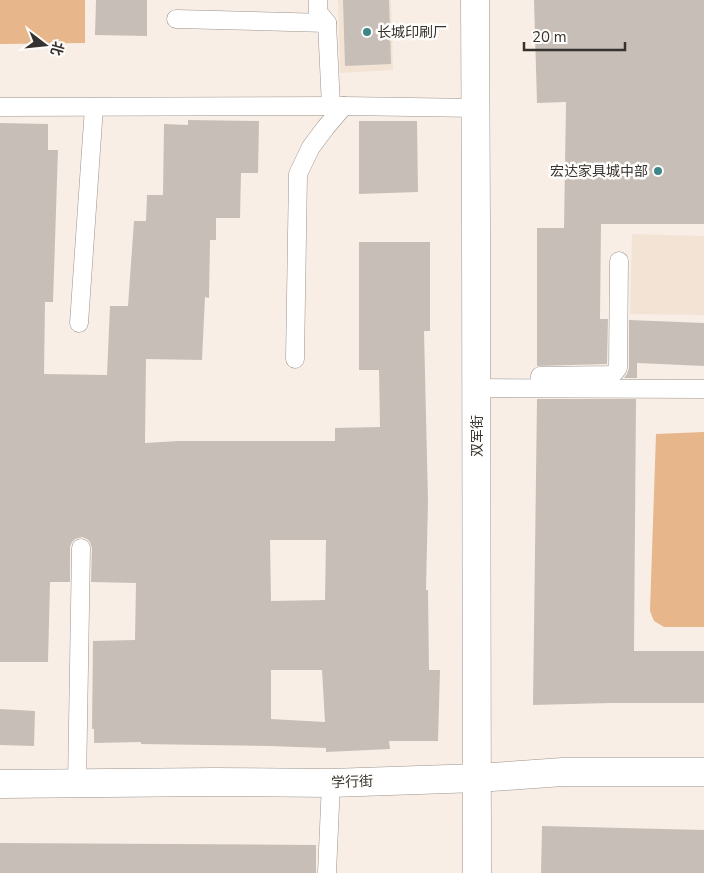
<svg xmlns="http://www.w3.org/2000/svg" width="704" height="873" viewBox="0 0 704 873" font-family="'Nunito Sans','Noto Sans SC',sans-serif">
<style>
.built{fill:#f2e3d5}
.green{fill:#e7b68a}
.building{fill:#c7bfb7;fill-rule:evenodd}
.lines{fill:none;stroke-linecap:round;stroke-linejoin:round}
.service-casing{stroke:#9c948d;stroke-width:19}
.minor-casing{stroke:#9c948d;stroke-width:29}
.tertiary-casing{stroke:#9c948d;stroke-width:29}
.service{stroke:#fff;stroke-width:18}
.minor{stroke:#fff;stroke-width:28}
.tertiary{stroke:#fff;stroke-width:28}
.poi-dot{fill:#3e8789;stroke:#fffdfb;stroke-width:2}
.labels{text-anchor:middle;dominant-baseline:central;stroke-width:5;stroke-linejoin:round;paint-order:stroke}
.poi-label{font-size:14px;fill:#35322f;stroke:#fffdfb;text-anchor:start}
.street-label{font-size:14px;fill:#35322f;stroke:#fffdfb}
</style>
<rect width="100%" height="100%" fill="#f8eee6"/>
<g class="built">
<polygon points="338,0 391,0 393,70 340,73"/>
<polygon points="632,234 704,236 704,315 630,314"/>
</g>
<g class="green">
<polygon points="0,0 85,0 85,43 0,44"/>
<polygon points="704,432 704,627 664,627 654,621 650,611 656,434"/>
</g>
<g class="building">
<polygon points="96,0 147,0 147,36 95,35"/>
<polygon points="343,0 389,0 391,64 345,66"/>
<polygon points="534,0 704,0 704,224 601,224 600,319 608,319 607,364 537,366 537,228 564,228 566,102 537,103"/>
<path d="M 188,120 L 259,121 L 258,173 L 241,173 L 240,218 L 216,218 L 216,240 L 210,240 L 209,298 L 205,297 L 202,360 L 146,359 L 145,443 L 178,441 L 335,441 L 335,428 L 380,427 L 379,370 L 359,370 L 359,242 L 430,242 L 430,331 L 424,331 L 428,501 L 426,590 L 428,590 L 429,670 L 440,670 L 438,741 L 389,741 L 390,749 L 326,752 L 326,748 L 269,746 L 141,744 L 141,742 L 94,743 L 94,729 L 92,729 L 93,641 L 135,640 L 136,583 L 91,582 L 92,548 L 90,542 L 87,539 L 82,537 L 75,539 L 72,542 L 70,547 L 70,582 L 50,582 L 48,662 L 0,662 L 0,123 L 48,124 L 48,150 L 58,150 L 53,302 L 45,302 L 44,374 L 107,375 L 110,306 L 128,306 L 134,221 L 146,221 L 147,195 L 163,195 L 164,124 L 188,125 ZM 270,540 L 326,540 L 325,600 L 271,601 ZM 271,670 L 322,670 L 325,722 L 271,719 Z"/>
<polygon points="359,121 417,121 418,192 359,194"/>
<polygon points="629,320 704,323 704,366 637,363 637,378 624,378 627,374 629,368"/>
<polygon points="537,399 636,399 634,651 704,651 704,703 611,703 533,705"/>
<polygon points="0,709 35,711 34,746 0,745"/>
<polygon points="542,826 704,830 704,873 541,873"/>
<polygon points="0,843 316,845 316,873 0,873"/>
</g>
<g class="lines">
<defs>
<g id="service">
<polyline points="318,0 318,12 327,23 331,106"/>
<polyline points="176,19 327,23"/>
<polyline points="0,107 344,106 476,108"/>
<polyline points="79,323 94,107"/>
<polyline points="295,359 298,174 311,147 326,127 344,106"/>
<polyline points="539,387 540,376 609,375 614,373 618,368 619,261"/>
<polyline points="477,388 704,389"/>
<polyline points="77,784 81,548"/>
<polyline points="327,873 331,783"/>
</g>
<polyline id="minor" points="0,784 214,782 331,783 478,778 563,772 704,772"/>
<polyline id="tertiary" points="475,0 476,223 477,873"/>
</defs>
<use href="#service" class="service-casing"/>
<use href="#minor" class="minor-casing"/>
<use href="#tertiary" class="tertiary-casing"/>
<use href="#service" class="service"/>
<use href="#minor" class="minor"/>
<use href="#tertiary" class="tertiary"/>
</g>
<g class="poi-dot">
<circle cx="367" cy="32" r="5"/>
<circle cx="658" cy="171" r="5"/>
</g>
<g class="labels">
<g class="poi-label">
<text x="377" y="32">长城印刷厂</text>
<text x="648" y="171" text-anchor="end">宏达家具城中部</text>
</g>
<g class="street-label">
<text transform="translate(477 436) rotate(-90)">双军街</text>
<text transform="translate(352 782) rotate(-2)">学行街</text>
</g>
</g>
<g transform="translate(45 45) rotate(106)" stroke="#fffdfb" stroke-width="4" paint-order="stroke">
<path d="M0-4L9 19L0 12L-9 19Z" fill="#35322f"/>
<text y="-8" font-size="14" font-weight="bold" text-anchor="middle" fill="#35322f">北</text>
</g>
<path d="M524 42v8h101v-8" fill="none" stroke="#35322f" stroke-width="2.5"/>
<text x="532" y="42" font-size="15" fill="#35322f" stroke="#fffdfb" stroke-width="4" paint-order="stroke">20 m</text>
</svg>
